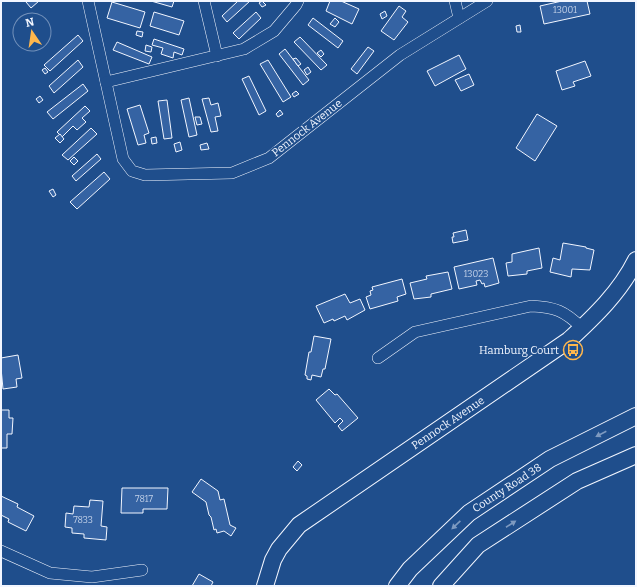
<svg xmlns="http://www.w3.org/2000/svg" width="637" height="587" viewBox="0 0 637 587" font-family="Bitter,serif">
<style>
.building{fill:#3563a3;stroke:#f2f6ff}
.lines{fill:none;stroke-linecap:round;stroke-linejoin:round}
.street-casing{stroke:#f2f6ff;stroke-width:12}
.secondary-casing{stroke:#f2f6ff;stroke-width:18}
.street{stroke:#1f4e8c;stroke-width:11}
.secondary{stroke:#1f4e8c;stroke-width:16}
.oneway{fill:#7e9ac0}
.labels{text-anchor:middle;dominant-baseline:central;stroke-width:3;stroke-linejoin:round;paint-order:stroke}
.number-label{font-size:9px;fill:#c3d1e8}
.street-label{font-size:11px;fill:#f2f6ff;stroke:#1f4e8c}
.poi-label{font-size:11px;fill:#f2f6ff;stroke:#1f4e8c;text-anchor:end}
</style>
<rect width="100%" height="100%" fill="#1f4e8c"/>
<g class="building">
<polygon points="26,1 39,1 31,8 26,2"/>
<polygon points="151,1 174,1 172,7"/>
<polygon points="238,1 250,1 227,22 222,16"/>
<polygon points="262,1 266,5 262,7 259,3"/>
<polygon points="330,1 341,1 359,9 352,24 326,11"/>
<polygon points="562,1 587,1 590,14 544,24 540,6"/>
<polygon points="112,2 145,12 140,28 107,18"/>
<polygon points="399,6 406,11 402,17 408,22 394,40 381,31"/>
<polygon points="385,11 387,16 382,19 380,14"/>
<polygon points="154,12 184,21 179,35 150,26"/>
<polygon points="256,12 261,18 239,39 233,33"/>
<polygon points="313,18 343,41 338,48 308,25"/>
<polygon points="335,18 339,22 335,27 330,24"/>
<polygon points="520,25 521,32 517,32 516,26"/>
<polygon points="137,31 143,32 142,37 136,35"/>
<polygon points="78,35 83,41 50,71 44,65"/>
<polygon points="300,37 327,65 321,70 294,42"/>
<polygon points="154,39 184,49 182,55 174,52 173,58 161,54 163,48 152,45"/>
<polygon points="117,42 152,57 149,64 113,50"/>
<polygon points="146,45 152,47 151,52 145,51"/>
<polygon points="368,47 374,51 357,74 351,69"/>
<polygon points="285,49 309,80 303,85 279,54"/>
<polygon points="321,50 324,54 321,57 317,53"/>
<polygon points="459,55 466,69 435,86 427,71"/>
<polygon points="296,58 301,64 298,66 293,59"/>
<polygon points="78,60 83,67 54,93 49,86"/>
<polygon points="268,60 291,97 283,102 260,64"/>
<polygon points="585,61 591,76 573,82 575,86 562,90 556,71"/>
<polygon points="308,67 311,72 307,75 304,70"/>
<polygon points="45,68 48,72 45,74 42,70"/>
<polygon points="469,74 474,85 461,91 455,80"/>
<polygon points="249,76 266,111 259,115 242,79"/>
<polygon points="83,84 88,91 53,119 47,112"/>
<polygon points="296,91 299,94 294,97 292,94"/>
<polygon points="40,96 43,100 39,103 36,99"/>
<polygon points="189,98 197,135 189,137 181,100"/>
<polygon points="209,98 211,105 218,103 221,116 215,117 218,131 211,132 202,99"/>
<polygon points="167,100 172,138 164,139 158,101"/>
<polygon points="140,105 149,133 144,135 146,143 138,145 127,109"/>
<polygon points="85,106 90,111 82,118 86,122 77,130 73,126 62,137 57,132"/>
<polygon points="280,110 283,114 278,117 276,114"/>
<polygon points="537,114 557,126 535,161 516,148"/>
<polygon points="195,117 200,117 202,124 197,125"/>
<polygon points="91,128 97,134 68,160 62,155"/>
<polygon points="60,134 64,139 60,143 55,138"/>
<polygon points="156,137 157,143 152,144 151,138"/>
<polygon points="180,142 182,150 176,152 174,144"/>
<polygon points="207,143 209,149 201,150 200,145"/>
<polygon points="97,154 101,159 76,181 72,176"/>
<polygon points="74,157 78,161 74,165 70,161"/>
<polygon points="104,172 110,179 77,209 70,202"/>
<polygon points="53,189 56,195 53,197 49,191"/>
<polygon points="466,230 468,240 453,243 452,237 454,237 453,233"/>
<polygon points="563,243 586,247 586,248 594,250 590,270 572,269 571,277 550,272 553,258 560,260"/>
<polygon points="539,248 542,268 527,271 527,274 508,276 506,263 512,262 512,254"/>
<polygon points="493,258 499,283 485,287 484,283 482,284 480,280 476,281 477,285 459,289 454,267"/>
<polygon points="448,272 452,289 431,294 431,297 414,299 410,283 427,279 426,276"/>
<polygon points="402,279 406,294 397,297 398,301 370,309 366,297 371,295 370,291 373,290 372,287"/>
<polygon points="345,294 350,303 360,299 365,310 347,320 345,316 334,321 333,319 324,323 316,306"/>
<polygon points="314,336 331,339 325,369 323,369 321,377 312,375 311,380 307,379 307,376 305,375 309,352 311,352"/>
<polygon points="18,355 22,378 16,379 17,387 3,389 1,368 1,358"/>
<polygon points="329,389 335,395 337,394 358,418 342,431 338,426 343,421 340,418 335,423 316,400"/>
<polygon points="1,410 9,410 9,418 13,418 12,434 7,434 7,448 1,448"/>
<polygon points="298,461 302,465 297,471 293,467"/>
<polygon points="201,479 218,491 220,500 224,499 230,525 236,528 231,536 224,531 217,533 216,529 214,530 211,517 209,515 206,502 192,492"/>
<polygon points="122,488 168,488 167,509 143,509 143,513 121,513"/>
<polygon points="1,496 18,504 17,507 34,516 26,531 8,522 9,519 1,515"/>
<polygon points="90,500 103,501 101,526 107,527 106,540 84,538 84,534 72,533 72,528 65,527 66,513 73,514 74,506 89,507"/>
<polygon points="199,574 213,582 211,586 192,586"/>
</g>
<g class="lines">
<defs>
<g id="street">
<polyline points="88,1 123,159 132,171 145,175 232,173 269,158 400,55 487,1"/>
<polyline points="204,1 217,56"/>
<polyline points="455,1 459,18"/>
<polyline points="106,82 244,49 274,31 296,5 298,1"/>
<path d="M 378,358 L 415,332 L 531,306 C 555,307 565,311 582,328"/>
<polyline points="1,551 50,573 92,577 142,570"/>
</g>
<g id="secondary">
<path d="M 265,586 L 273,560 L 279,549 L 299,525 L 569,340 C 595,316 620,292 636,260"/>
<polyline points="397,586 410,569 469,513 550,459 636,416"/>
<polyline points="441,586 478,545 577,481 636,455"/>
</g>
</defs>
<use href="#street" class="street-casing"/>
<use href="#secondary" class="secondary-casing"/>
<use href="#street" class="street"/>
<use href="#secondary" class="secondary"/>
</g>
<defs><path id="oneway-solid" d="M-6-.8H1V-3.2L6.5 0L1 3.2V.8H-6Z"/></defs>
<g class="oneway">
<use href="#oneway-solid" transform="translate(601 434) rotate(153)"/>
<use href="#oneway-solid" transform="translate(511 524) rotate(-33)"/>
<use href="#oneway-solid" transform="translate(456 525) rotate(137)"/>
</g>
<defs>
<symbol id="bus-ring" viewBox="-11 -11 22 22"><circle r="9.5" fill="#1f4e8c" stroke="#ffb74d" stroke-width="1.5"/><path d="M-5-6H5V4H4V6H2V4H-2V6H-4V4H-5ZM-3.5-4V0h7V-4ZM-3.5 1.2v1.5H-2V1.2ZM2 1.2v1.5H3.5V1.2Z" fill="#ffb74d"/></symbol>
</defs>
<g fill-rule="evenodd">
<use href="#bus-ring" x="562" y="339" width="22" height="22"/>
</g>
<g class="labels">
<g class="number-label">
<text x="565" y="10">13001</text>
<text x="476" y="274">13023</text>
<text x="144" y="499">7817</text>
<text x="83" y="520">7833</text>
</g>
<g class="street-label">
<text transform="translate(307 128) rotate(-38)">Pennock Avenue</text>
<text transform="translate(448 423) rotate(-34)">Pennock Avenue</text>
<text transform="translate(507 488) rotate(-33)">County Road 38</text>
</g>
<g class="poi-label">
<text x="559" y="350">Hamburg Court</text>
</g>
</g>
<rect width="637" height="587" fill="none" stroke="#f2f6ff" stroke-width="4"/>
<g transform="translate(32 32) rotate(347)"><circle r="19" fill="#1f4e8c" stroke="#7391ba"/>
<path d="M0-3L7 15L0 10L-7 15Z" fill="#ffb74d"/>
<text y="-6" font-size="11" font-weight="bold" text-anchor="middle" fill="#f2f6ff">N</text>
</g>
</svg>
